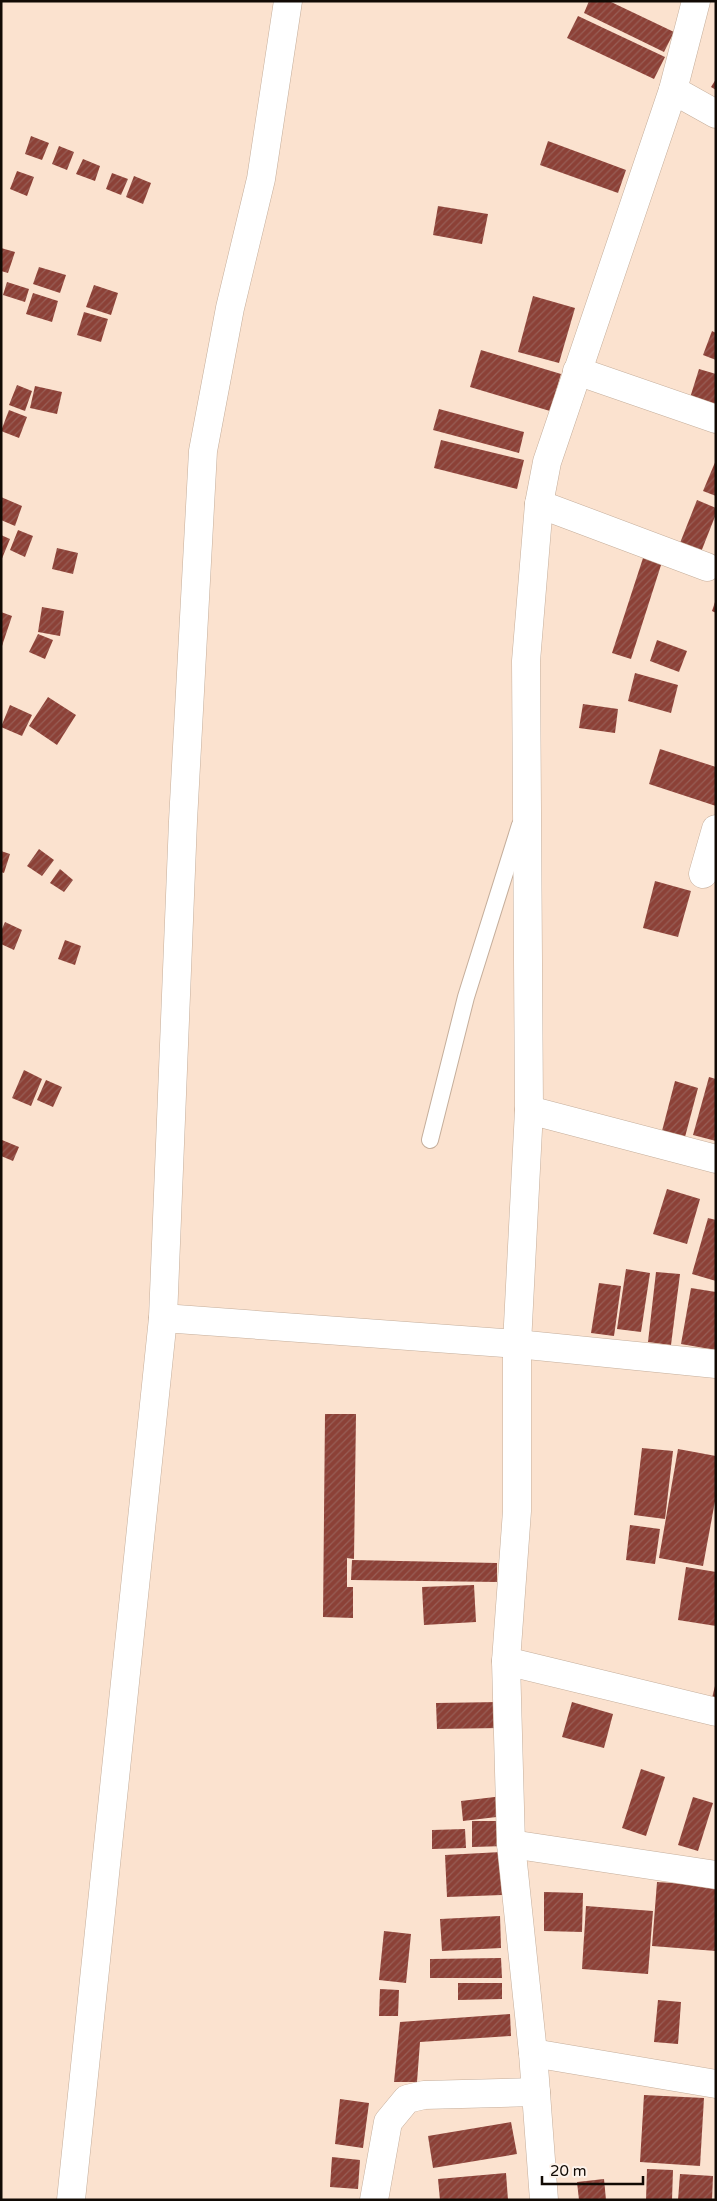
<svg xmlns="http://www.w3.org/2000/svg" width="717" height="2201" viewBox="0 0 717 2201" font-family="'Varela Round',sans-serif">
<style>
.building{fill:url(#building-hatch)}
.lines{fill:none;stroke-linecap:round;stroke-linejoin:round}
.lane-casing{stroke:#c5ae9b;stroke-width:18}
.street-casing{stroke:#c5ae9b;stroke-width:29}
.lane{stroke:#fff;stroke-width:16}
.street{stroke:#fff;stroke-width:28}
</style>
<defs>
<pattern id="building-hatch" width="6" height="6" patternUnits="userSpaceOnUse" patternTransform="scale(1.25)"><rect width="6" height="6" fill="#8c4137"/><path d="M-1 1l2-2M0 6l6-6M5 7l2-2" fill="none" stroke="#975e56"/></pattern>
</defs>
<rect width="100%" height="100%" fill="#fbe2cf"/>
<g class="building">
<polygon points="589,1 609,1 674,32 664,52 584,13"/>
<polygon points="578,16 665,57 654,79 567,38"/>
<polygon points="716,79 716,90 711,87"/>
<polygon points="31,136 49,143 42,160 25,154"/>
<polygon points="548,141 626,170 618,193 540,165"/>
<polygon points="59,146 74,152 67,170 52,164"/>
<polygon points="83,159 100,166 95,181 76,174"/>
<polygon points="17,171 34,177 27,196 10,189"/>
<polygon points="112,173 128,179 121,195 106,189"/>
<polygon points="134,176 151,183 143,204 126,197"/>
<polygon points="438,206 488,214 482,244 433,235"/>
<polygon points="1,248 15,252 8,273 1,271"/>
<polygon points="39,267 66,275 60,293 33,284"/>
<polygon points="7,282 29,289 25,302 3,295"/>
<polygon points="94,285 118,293 111,315 86,307"/>
<polygon points="33,293 58,301 52,322 26,314"/>
<polygon points="533,296 575,308 559,363 518,352"/>
<polygon points="84,312 108,319 101,342 77,335"/>
<polygon points="712,331 716,333 716,360 703,355"/>
<polygon points="481,350 561,374 550,411 470,387"/>
<polygon points="699,369 716,374 716,409 689,401"/>
<polygon points="17,385 32,391 25,411 9,405"/>
<polygon points="35,386 62,392 57,414 30,408"/>
<polygon points="439,409 524,432 519,453 433,430"/>
<polygon points="9,410 27,417 19,438 1,431"/>
<polygon points="441,440 524,460 517,489 434,468"/>
<polygon points="716,460 716,496 703,491"/>
<polygon points="1,497 22,506 15,526 1,520"/>
<polygon points="697,500 716,508 716,514 701,552 680,543"/>
<polygon points="18,530 33,536 25,557 10,550"/>
<polygon points="1,535 10,539 1,561"/>
<polygon points="57,548 78,553 73,574 52,569"/>
<polygon points="644,555 662,562 631,659 612,653"/>
<polygon points="716,599 716,613 712,611"/>
<polygon points="42,607 64,611 60,636 38,632"/>
<polygon points="1,612 12,616 2,646 1,646"/>
<polygon points="38,634 53,640 45,659 29,652"/>
<polygon points="657,640 687,651 679,672 650,661"/>
<polygon points="635,673 678,685 671,713 628,701"/>
<polygon points="48,697 76,715 57,745 29,726"/>
<polygon points="583,704 618,709 615,733 579,728"/>
<polygon points="10,705 32,715 22,736 1,727"/>
<polygon points="660,749 716,767 716,806 649,784"/>
<polygon points="39,849 54,860 42,876 27,866"/>
<polygon points="1,851 10,854 4,873 1,872"/>
<polygon points="60,869 73,880 64,892 50,883"/>
<polygon points="655,881 691,891 678,937 643,928"/>
<polygon points="5,922 22,930 14,950 1,944 1,931"/>
<polygon points="65,940 81,946 75,965 58,959"/>
<polygon points="24,1070 42,1079 31,1106 12,1098"/>
<polygon points="709,1077 716,1079 716,1141 693,1135"/>
<polygon points="46,1080 62,1087 53,1107 37,1100"/>
<polygon points="675,1081 698,1088 685,1137 662,1131"/>
<polygon points="2,1140 19,1147 13,1161 1,1156"/>
<polygon points="667,1189 700,1199 687,1244 653,1234"/>
<polygon points="708,1218 716,1220 716,1281 692,1274"/>
<polygon points="626,1269 650,1273 641,1332 617,1329"/>
<polygon points="656,1272 680,1274 671,1345 648,1342"/>
<polygon points="599,1283 621,1286 614,1336 591,1333"/>
<polygon points="691,1288 716,1292 716,1350 681,1344"/>
<polygon points="325,1414 356,1414 354,1559 347,1558 347,1587 353,1587 353,1618 323,1617"/>
<polygon points="642,1448 673,1451 665,1519 634,1515"/>
<polygon points="678,1449 716,1456 716,1496 703,1566 659,1558"/>
<polygon points="630,1525 660,1529 655,1564 626,1560"/>
<polygon points="352,1560 497,1563 497,1582 351,1580"/>
<polygon points="686,1567 716,1572 716,1626 678,1620"/>
<polygon points="474,1585 476,1622 424,1625 422,1587"/>
<polygon points="715,1686 716,1686 716,1699 712,1698"/>
<polygon points="500,1702 501,1728 437,1729 436,1703"/>
<polygon points="572,1702 613,1714 604,1748 562,1737"/>
<polygon points="641,1769 665,1777 646,1836 622,1828"/>
<polygon points="503,1796 505,1816 463,1821 461,1801"/>
<polygon points="693,1797 713,1803 698,1851 678,1845"/>
<polygon points="472,1821 506,1821 506,1846 472,1847"/>
<polygon points="465,1829 466,1848 432,1849 432,1830"/>
<polygon points="501,1852 502,1895 447,1897 445,1855"/>
<polygon points="657,1882 716,1886 716,1951 652,1946"/>
<polygon points="544,1892 583,1893 582,1932 544,1931"/>
<polygon points="586,1906 653,1911 648,1974 582,1969"/>
<polygon points="500,1916 501,1948 442,1951 440,1919"/>
<polygon points="384,1931 411,1934 406,1983 379,1980"/>
<polygon points="501,1958 502,1978 430,1978 430,1959"/>
<polygon points="458,1983 502,1983 502,1999 458,2000"/>
<polygon points="380,1989 399,1990 398,2016 379,2016"/>
<polygon points="658,2000 681,2002 678,2044 654,2042"/>
<polygon points="510,2014 511,2036 420,2042 417,2082 394,2082 400,2022"/>
<polygon points="644,2095 704,2098 700,2166 640,2162"/>
<polygon points="340,2099 369,2103 363,2148 335,2144"/>
<polygon points="511,2122 517,2154 433,2168 428,2136"/>
<polygon points="332,2157 360,2160 358,2189 330,2187"/>
<polygon points="647,2169 673,2170 672,2200 646,2200"/>
<polygon points="506,2173 508,2200 440,2200 438,2179"/>
<polygon points="680,2174 713,2176 712,2200 678,2200"/>
<polygon points="604,2179 606,2200 579,2200 577,2182"/>
</g>
<g class="lines">
<defs>
<polyline id="lane" points="430,1140 466,997 520,825"/>
<g id="street">
<polyline points="673,90 716,114"/>
<polyline points="577,371 716,419"/>
<polyline points="539,504 707,567"/>
<polyline points="703,874 716,829"/>
<polyline points="529,1110 716,1159"/>
<polyline points="163,1318 517,1344 716,1364"/>
<polyline points="506,1661 716,1712"/>
<polyline points="511,1844 716,1875"/>
<polyline points="533,2053 716,2084"/>
<polyline points="71,2200 163,1318 183,821 203,451 230,308 261,179 288,1"/>
<polyline points="374,2200 388,2122 407,2099 424,2095 536,2092"/>
<polyline points="544,2200 533,2053 511,1844 506,1661 517,1511 517,1344 529,1110 526,661 539,504 547,462 673,90 696,1"/>
</g>
</defs>
<use href="#lane" class="lane-casing"/>
<use href="#street" class="street-casing"/>
<use href="#lane" class="lane"/>
<use href="#street" class="street"/>
</g>
<rect width="717" height="2201" fill="none" stroke="#110a04" stroke-width="5"/>
<path d="M542 2176v8h101v-8" fill="none" stroke="#110a04" stroke-width="2.5"/>
<text x="550" y="2176" font-size="15" fill="#110a04" stroke="#fdf3eb" stroke-width="4" paint-order="stroke">20 m</text>
</svg>
